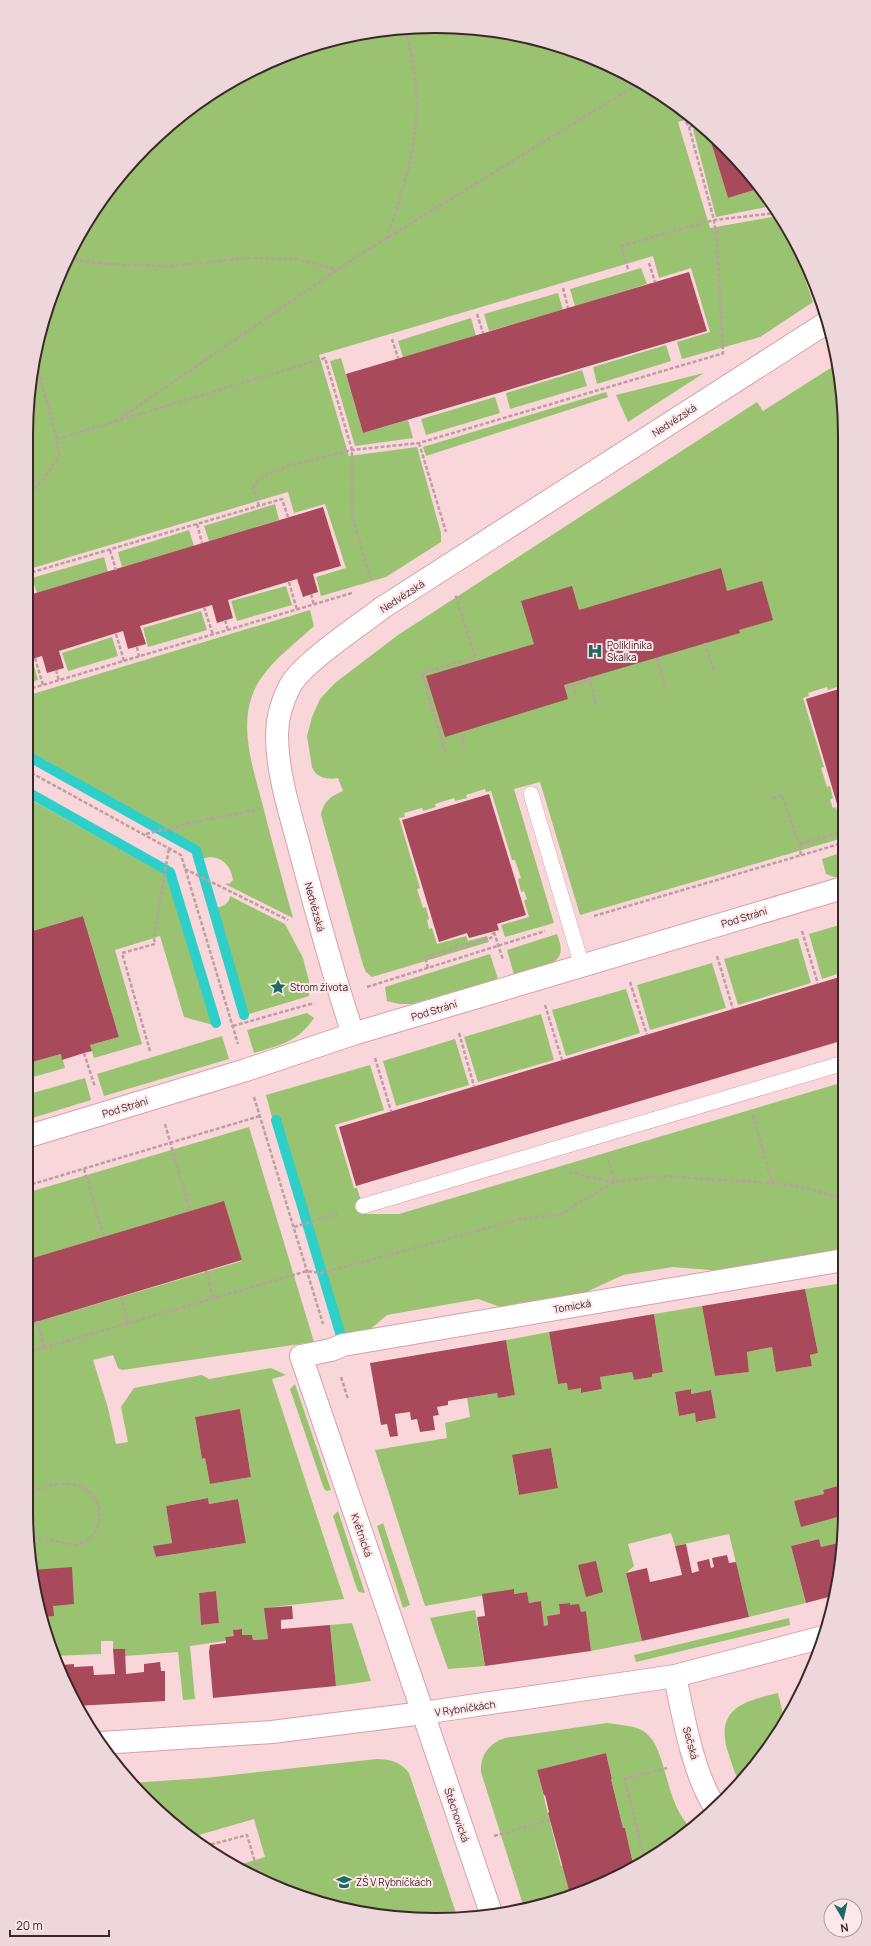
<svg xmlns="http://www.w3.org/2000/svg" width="871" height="1946" viewBox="0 0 871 1946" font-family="Manrope,sans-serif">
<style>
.green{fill:#9ac371;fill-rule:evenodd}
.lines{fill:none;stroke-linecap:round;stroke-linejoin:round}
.stream{stroke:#2ecfc9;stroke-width:10}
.building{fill:#a84a5c}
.lane-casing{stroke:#d7a0a7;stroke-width:16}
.street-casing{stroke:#d7a0a7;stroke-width:24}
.secondary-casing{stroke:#d7a0a7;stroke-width:24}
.path{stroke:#bd9fa2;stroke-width:2.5;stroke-dasharray:4 2;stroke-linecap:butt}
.lane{stroke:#fff;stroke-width:15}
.street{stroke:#fff;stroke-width:22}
.secondary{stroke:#fff;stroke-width:22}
.labels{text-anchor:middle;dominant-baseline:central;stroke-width:4;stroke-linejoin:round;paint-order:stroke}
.street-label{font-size:10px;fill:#3c272a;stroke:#fee6e9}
.poi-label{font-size:10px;fill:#3c272a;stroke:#fee6e9;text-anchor:start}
.rim{fill:none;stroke:#3c272a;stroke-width:2}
</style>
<rect width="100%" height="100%" fill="#f9d6da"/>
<g class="green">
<polygon points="435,26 515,34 592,57 685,110 692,118 678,122 710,228 778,216 790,237 813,302 760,337 682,359 677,342 710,332 691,268 659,278 653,256 319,355 349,456 417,447 441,533 441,542 386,577 321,596 316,577 346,568 325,504 294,513 288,492 26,570 26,435 34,356 57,279 95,208 146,146 208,95 279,57 355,34"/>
<polygon points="700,126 712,138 710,139 728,198 761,188 772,206 716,217 693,129"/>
<polygon points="641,268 647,284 575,306 570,289"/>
<polygon points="558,293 563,310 489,331 484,314"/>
<polygon points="471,318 476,336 403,357 398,341"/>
<polygon points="666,345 671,361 597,384 593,367"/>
<polygon points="341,358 363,433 408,420 413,438 355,446 330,361"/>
<path d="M 837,364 L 841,382 L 842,683 L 839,684 L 840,686 L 828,690 L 827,687 L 808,693 L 809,696 L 803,698 L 824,767 L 821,768 L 827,787 L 830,786 L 833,798 L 830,800 L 833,808 L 836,807 L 841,824 L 843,823 L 843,838 L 580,915 L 540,782 L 514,789 L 554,923 L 505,937 L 501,925 L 529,917 L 524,901 L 527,899 L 524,891 L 521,892 L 518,879 L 521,878 L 515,860 L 512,860 L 491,791 L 486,792 L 485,789 L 466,795 L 467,798 L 455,801 L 454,798 L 435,804 L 436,807 L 423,811 L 422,808 L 404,813 L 405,817 L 399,818 L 420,888 L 417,889 L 423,908 L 426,907 L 429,919 L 427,920 L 429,929 L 432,928 L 437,944 L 466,936 L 468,941 L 487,936 L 489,942 L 372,977 L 366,972 L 363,965 L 321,815 C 323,802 331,796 343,791 L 338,778 C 328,780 316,778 312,767 L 307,736 L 312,717 L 320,699 L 335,683 L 398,635 L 757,402 L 763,411 Z"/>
<polygon points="582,370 587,386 510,409 506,393"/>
<polygon points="704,373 628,422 616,395"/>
<polygon points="606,392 608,397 426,456 423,447"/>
<polygon points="495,397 500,413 426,435 421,419"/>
<polygon points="275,504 279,520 209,541 204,526"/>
<polygon points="189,530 194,546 122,567 118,552"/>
<polygon points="104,557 108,572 37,593 32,578"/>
<polygon points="286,586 292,605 237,621 231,601"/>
<path d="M 310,610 L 314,626 C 293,646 262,667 252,696 C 239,732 255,774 264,810 C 273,846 283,882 293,918 L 225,884 L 230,883 L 233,880 C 231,864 218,853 202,859 L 199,849 L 26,753 L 26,696 Z"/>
<polygon points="201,611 207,630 148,647 143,628"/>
<polygon points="112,637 118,656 68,671 62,653"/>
<polygon points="33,662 38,680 26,684 26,664"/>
<polygon points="26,797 168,876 213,1025 184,1017 160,936 154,938 115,950 142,1044 94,1058 90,1045 119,1037 83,916 26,933"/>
<polygon points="843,852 843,877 834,877 826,874 822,859"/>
<path d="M 230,896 L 285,924 L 303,958 L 309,981 L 309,996 L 246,1015 L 216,908 C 222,906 230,904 230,896 Z"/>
<polygon points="843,924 843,972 822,979 809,934"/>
<path d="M 557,934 C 561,945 564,954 554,962 L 514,975 L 507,950 Z"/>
<polygon points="798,938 811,983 738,1005 724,959"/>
<polygon points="490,954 498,979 412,1004 399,1004 387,1001 385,987"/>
<polygon points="712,963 726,1008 650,1030 637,985"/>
<polygon points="626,989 640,1033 566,1056 552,1010"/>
<path d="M 307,1013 L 314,1018 C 298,1042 280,1045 254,1053 L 247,1030 Z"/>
<polygon points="541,1014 554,1060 478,1082 464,1037"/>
<polygon points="222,1036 229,1059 104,1096 97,1074"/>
<polygon points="455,1039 469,1085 396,1106 383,1061"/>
<polygon points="26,1041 32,1062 61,1054 65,1068 26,1079"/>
<polygon points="370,1065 384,1110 335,1125 354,1188 357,1188 365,1214 399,1214 844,1082 844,1251 722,1271 673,1267 623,1275 580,1295 503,1308 478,1299 387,1315 367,1332 341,1336 276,1120 273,1121 266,1095"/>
<polygon points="85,1078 91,1100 26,1120 26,1095"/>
<path d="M 249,1127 L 314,1342 L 122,1370 L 118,1368 L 113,1355 L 93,1360 L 108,1408 L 116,1444 L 128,1442 L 121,1407 L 134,1388 L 202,1375 L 209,1379 L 271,1368 L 286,1375 L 272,1379 L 344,1599 L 265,1608 L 268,1639 L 253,1640 L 252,1635 L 242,1635 L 241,1629 L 234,1630 L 234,1636 L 225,1637 L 225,1641 L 190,1646 L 195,1699 L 183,1700 L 178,1652 L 125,1656 L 124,1649 L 113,1649 L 113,1641 L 101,1641 L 101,1654 L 54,1656 C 25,1592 26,1518 26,1449 C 26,1408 26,1366 26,1325 L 242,1261 L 224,1202 L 26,1260 L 26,1193 ZM 240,1410 L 251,1477 L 210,1484 L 205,1458 L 202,1459 L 195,1417 ZM 208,1498 L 209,1504 L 238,1499 L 246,1543 L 156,1557 L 154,1546 L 172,1543 L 166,1506 ZM 216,1591 L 219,1623 L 201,1625 L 199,1593 Z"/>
<path d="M 843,1283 L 845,1484 L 823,1490 L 824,1494 L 794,1501 L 801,1526 L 845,1515 L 842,1542 L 821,1547 L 819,1539 L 791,1546 L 806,1603 L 749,1617 L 729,1534 L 675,1546 L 671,1533 L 628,1544 L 634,1566 L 626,1573 L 642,1641 L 591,1651 L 586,1611 L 581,1612 L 579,1605 L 570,1605 L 570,1603 L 559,1604 L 560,1614 L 547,1616 L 548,1625 L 544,1626 L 541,1601 L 529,1603 L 527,1592 L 514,1594 L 514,1590 L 425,1606 L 375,1450 L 447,1438 L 445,1423 L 470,1417 L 467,1398 L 497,1393 L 498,1398 L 515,1395 L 506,1340 L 549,1332 L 558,1384 L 567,1383 L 581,1388 L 582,1393 L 602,1389 L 600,1377 L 632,1372 L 634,1380 L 652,1377 L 652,1374 L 663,1372 L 654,1314 L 702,1306 L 715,1376 L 749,1372 L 747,1352 L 772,1347 L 776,1372 L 812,1366 L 810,1355 L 818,1353 L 805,1289 ZM 690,1389 L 691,1394 L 711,1390 L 716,1418 L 697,1422 L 695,1413 L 679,1416 L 675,1392 ZM 551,1448 L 558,1487 L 519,1495 L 512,1456 Z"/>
<polygon points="295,1384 331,1490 327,1491 324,1489 290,1389"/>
<polygon points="338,1511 365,1593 359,1592 357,1589 333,1516"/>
<polygon points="383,1523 410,1605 403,1608 377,1526"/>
<polygon points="475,1610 485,1666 448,1669 430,1618"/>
<polygon points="789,1618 790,1625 636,1662 634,1655"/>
<polygon points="352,1623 371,1681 336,1686 330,1625"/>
<path d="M 778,1693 L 785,1722 L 740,1784 C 734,1772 731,1761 727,1749 C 716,1708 745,1701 778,1693 Z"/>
<path d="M 607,1723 C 619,1725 636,1725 646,1733 C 668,1751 664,1804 692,1829 L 685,1835 L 634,1868 L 625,1828 L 623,1828 L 611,1779 L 612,1778 L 606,1753 L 537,1770 L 561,1866 L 563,1866 L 570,1894 L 567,1898 L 524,1908 L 481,1772 C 480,1756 489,1743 505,1738 Z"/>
<path d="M 377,1759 C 390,1759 401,1762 409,1773 L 458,1919 C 411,1922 348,1914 303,1898 C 281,1890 260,1878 239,1869 L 238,1865 L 265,1857 L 254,1819 L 192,1837 L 166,1819 L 130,1783 L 205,1778 Z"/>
</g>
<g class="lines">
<g class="stream">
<polyline points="26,755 196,850 244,1015"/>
<polyline points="26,791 170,872 216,1023"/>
<polyline points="276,1120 341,1336"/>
</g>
</g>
<g class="building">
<polygon points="712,138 760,186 761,188 728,198 710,139"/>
<polygon points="689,272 707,331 363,433 346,374"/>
<polygon points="323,507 341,566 313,574 318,592 303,597 297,579 228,600 233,618 217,623 212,605 140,626 146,644 128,649 123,631 59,651 64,668 47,673 42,656 26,661 26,596"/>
<polygon points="721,568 727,591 762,581 773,620 739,630 740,633 564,685 568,699 445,737 426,676 534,644 521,601 572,586 579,610"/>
<polygon points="842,688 843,821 842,821 806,699"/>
<polygon points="489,794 526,915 497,924 499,930 469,938 467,933 439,942 402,820"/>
<polygon points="83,916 119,1037 90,1045 92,1051 84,1053 62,1060 61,1054 32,1062 26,1041 26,933"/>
<polygon points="843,976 844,1040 356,1186 339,1127"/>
<polygon points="224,1201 242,1260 26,1325 26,1260"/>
<polygon points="805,1289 818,1353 810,1355 812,1366 776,1372 772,1347 747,1352 749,1372 715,1376 702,1306"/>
<polygon points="654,1314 663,1372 652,1374 652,1377 634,1380 632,1372 600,1377 602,1389 581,1393 581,1388 568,1390 567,1383 558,1384 549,1332"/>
<polygon points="506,1340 515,1395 498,1398 497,1393 448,1401 448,1405 437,1407 439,1415 433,1416 435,1430 420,1432 417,1419 411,1420 410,1412 395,1414 398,1436 390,1437 387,1424 381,1425 370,1363"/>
<polygon points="691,1389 691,1394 711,1390 716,1418 696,1422 695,1413 679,1416 675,1392"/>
<polygon points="240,1409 251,1477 210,1484 205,1458 202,1459 195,1417"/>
<polygon points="551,1448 558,1488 519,1495 512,1455"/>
<polygon points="845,1484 845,1515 801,1527 794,1501 824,1494 823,1490"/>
<polygon points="208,1498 209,1504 238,1499 246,1543 156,1557 153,1546 172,1543 166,1506"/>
<polygon points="819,1539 821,1547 842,1542 837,1591 836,1595 806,1603 791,1546"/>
<polygon points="686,1544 692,1573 699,1571 697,1562 709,1559 711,1568 714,1567 712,1558 727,1555 729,1563 736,1562 749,1617 642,1641 626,1573 647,1568 650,1582 682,1575 675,1546"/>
<polygon points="596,1561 603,1592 586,1597 578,1565"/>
<polygon points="72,1567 74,1604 53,1606 54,1616 41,1617 34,1590 32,1570"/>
<polygon points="514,1589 514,1594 527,1592 529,1603 541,1601 544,1626 548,1625 547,1616 560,1614 559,1604 570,1603 570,1605 579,1604 581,1612 586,1611 591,1651 485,1666 477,1617 485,1616 482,1594"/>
<polygon points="216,1591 219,1623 201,1625 199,1593"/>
<polygon points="292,1606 293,1619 281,1620 281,1629 330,1625 336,1686 213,1698 209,1652 210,1645 226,1643 225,1637 234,1636 233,1630 242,1629 242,1635 252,1635 253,1640 268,1639 264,1608"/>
<polygon points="113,1649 125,1649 126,1674 144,1672 144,1664 160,1662 161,1671 165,1671 165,1701 76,1706 62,1675 62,1665 74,1664 74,1667 93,1666 94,1675 115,1674"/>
<polygon points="606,1753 612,1779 611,1779 623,1828 625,1828 634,1868 570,1897 570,1894 548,1813 549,1812 545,1795 544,1796 537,1770"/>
<polygon points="237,1862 238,1865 239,1869 233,1866"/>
</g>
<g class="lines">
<defs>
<g id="lane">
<polyline points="531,794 582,966"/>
<polyline points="363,1206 844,1063"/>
</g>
<g id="street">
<path d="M 353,1034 C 333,975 317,914 301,854 C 291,815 277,775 277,735 C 277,718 282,701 290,686 C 302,663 359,626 382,608 L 826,323"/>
<polyline points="26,1137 246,1070 353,1034 843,888"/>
<polyline points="823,1637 675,1676 423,1713 301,1356 331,1350 343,1345 844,1260"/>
<path d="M 675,1676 C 683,1715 693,1774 715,1807"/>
</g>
<polyline id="secondary" points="101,1743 272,1732 423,1713 492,1916"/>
</defs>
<use href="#lane" class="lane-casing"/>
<use href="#street" class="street-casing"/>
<use href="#secondary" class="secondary-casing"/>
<g class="path">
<polyline points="677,106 689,127 714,220 717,244 723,353"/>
<polyline points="689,127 698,124"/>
<path d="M 386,239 C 403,193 421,136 416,86 C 414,67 410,47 405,29"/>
<polyline points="68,258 95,263 131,265 171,266 248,258 298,259 337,270"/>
<polyline points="649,263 655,282"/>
<polyline points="628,269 621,246 714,220 776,213"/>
<polyline points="811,274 817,292"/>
<polyline points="563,288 568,308"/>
<polyline points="477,314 483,333"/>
<polyline points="392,339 398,358"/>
<polyline points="115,422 353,259 638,84"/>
<polyline points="57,439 325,358 352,450 352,516 371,581"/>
<polyline points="419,443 446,532"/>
<polyline points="26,499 50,470 59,455 57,439 34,355"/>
<polyline points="259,506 253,488 255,484 268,474 291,465 352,450 419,443 724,353"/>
<polyline points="197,524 202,543"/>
<polyline points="110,550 116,570"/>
<polyline points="26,574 282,499 288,517"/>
<polyline points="26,575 32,595"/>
<polyline points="289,582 297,610"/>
<polyline points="311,594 314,605"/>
<polyline points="204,607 213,635"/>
<polyline points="225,620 228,630"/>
<polyline points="116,634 124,661"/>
<polyline points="705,643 714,672"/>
<polyline points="137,647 139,657"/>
<polyline points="35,658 43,685"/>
<polyline points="657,658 665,686"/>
<polyline points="56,670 59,681"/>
<polyline points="589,677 597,707"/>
<polyline points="573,685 576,696"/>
<polyline points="565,688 590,680"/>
<polyline points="26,690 352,593"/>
<polyline points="464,746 462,736 464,735"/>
<polyline points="445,752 422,673 475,657 455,594"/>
<polyline points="26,770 181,855 238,1044"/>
<polyline points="772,798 782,795 799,844"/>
<polyline points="146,834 190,823 260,809"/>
<polyline points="801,855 799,844 843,832"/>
<polyline points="185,869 288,920"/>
<polyline points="594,916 843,843"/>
<polyline points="802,931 818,984"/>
<polyline points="494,932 503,960"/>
<polyline points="717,956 733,1009"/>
<polyline points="428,968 425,957 491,938 494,931"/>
<polyline points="630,982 647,1035"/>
<polyline points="367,987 545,931"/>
<polyline points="545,1005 562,1060"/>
<polyline points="233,1026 314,1003"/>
<polyline points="459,1033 474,1086"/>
<polyline points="150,1051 122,953 155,944 154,938 169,848"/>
<polyline points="84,1053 95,1087"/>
<polyline points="375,1058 391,1111"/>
<polyline points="254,1097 323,1324"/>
<polyline points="753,1115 772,1183"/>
<polyline points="165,1124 190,1211"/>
<polyline points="84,1169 104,1237"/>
<polyline points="569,1172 614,1182 608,1158"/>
<polyline points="26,1186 260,1116"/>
<polyline points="294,1227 339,1213"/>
<polyline points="206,1271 213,1298"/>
<polyline points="121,1296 128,1323"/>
<polyline points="37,1321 44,1348"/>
<polyline points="26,1353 307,1271 322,1273 521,1219 561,1214 614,1182 661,1176 772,1183 792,1185 844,1198"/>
<polyline points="341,1377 348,1399"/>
<path d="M 26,1493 C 41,1489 55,1482 71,1484 C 107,1489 109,1535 77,1545 L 29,1537"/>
<polyline points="494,1836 550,1820"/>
<polyline points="205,1846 247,1835 260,1879"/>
<polyline points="645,1862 625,1779 667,1768"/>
</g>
<use href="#lane" class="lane"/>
<use href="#street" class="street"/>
<use href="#secondary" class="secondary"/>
</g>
<defs>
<symbol id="hospital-bare" viewBox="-9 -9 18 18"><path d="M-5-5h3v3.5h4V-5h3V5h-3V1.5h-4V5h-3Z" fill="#1d6965" stroke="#fee6e9" stroke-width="2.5" paint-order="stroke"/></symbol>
<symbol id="sight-bare" viewBox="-9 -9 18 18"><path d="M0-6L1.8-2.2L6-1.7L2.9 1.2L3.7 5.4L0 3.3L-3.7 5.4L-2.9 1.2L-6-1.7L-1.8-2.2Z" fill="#1d6965" stroke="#fee6e9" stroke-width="2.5" paint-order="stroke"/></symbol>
<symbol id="school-bare" viewBox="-9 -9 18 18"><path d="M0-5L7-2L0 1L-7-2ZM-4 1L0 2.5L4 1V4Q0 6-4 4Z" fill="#1d6965" stroke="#fee6e9" stroke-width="2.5" paint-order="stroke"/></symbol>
</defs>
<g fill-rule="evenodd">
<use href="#hospital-bare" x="584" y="640" width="22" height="22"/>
<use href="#sight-bare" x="267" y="976" width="22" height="22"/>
<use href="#school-bare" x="333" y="1871" width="22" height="22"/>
</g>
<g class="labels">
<g class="street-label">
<text transform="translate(674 420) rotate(-33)">Nedvězská</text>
<text transform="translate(402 596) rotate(-33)">Nedvězská</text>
<text transform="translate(315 907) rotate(75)">Nedvězská</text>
<text transform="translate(744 917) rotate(-17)">Pod Strání</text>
<text transform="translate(434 1010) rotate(-17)">Pod Strání</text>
<text transform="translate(125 1107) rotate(-17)">Pod Strání</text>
<text transform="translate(572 1306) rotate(-10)">Tomická</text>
<text transform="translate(362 1535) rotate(71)">Květnická</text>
<text transform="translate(465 1708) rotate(-8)">V Rybníčkách</text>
<text transform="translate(691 1743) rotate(75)">Sečská</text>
<text transform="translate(457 1815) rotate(71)">Štěchovická</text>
</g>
<g class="poi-label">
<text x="607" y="645">Poliklinika<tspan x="607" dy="12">Skalka</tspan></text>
<text x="290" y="987">Strom života</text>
<text x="356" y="1882">ZŠ V Rybníčkách</text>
</g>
</g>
<path d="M0 0H871V1946H0ZM435 33H436A402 402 0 0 1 838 435V1511A402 402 0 0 1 436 1913H435A402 402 0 0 1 33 1511V435A402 402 0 0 1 435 33Z" fill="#eed7da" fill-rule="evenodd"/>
<path class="rim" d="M435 33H436A402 402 0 0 1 838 435V1511A402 402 0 0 1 436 1913H435A402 402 0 0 1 33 1511V435A402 402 0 0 1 435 33Z"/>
<g transform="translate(843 1918) rotate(171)"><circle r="19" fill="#fee6e9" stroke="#b09a9d"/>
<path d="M0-3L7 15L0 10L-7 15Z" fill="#1d6965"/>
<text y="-6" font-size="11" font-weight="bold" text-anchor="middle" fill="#3c272a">N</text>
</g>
<path d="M10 1930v6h99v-6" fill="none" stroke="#3c272a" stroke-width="2"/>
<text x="16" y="1930" font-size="12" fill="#3c272a" stroke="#fee6e9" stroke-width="3" paint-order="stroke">20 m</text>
</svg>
